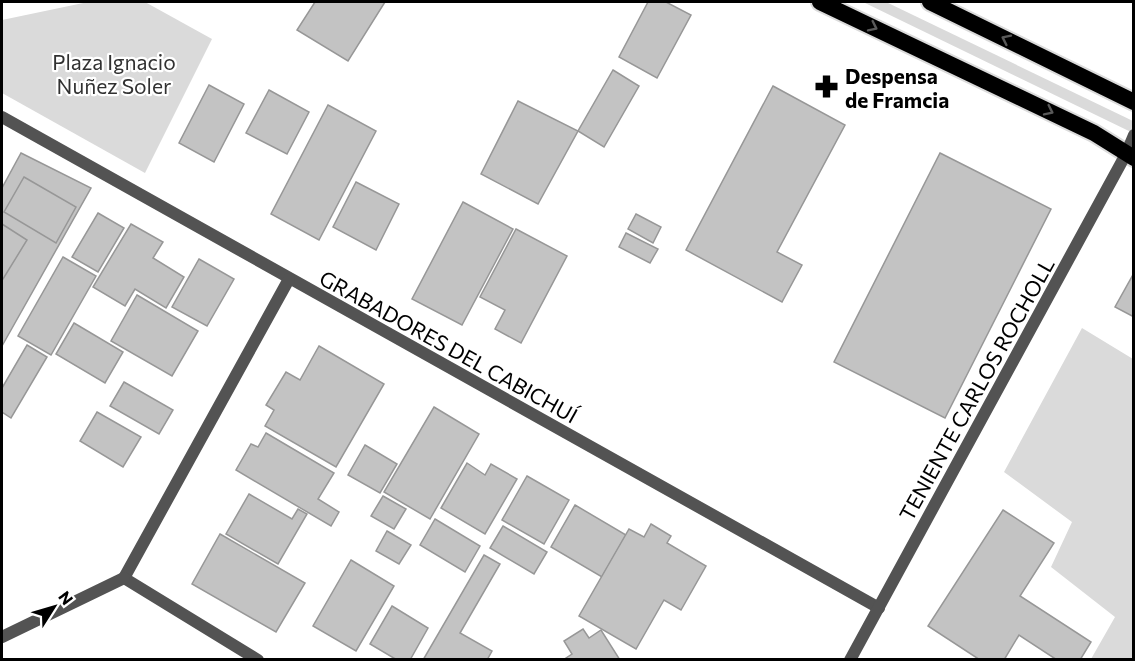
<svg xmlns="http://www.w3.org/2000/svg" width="1135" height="661" viewBox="0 0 1135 661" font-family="Commissioner,sans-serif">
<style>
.green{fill:#dadada}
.building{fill:#c3c3c3;stroke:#979797;stroke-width:1.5}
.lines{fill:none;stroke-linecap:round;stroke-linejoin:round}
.trunk-casing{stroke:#dbdbdb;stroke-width:20}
.minor{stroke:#535353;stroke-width:12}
.trunk{stroke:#000;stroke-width:16}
.oneway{stroke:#595959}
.labels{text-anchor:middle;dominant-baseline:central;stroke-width:4.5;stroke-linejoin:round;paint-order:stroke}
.park-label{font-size:21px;fill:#313131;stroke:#fff}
.poi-label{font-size:21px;font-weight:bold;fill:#000;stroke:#fff;text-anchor:start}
.street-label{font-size:21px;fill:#000;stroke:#fff}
</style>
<rect width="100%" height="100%" fill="#fff"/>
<g class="green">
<polygon points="88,2 145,2 212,39 145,173 2,93 2,20"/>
<polygon points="863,2 886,2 1133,121 1133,133"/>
<polygon points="1082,328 1133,359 1133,659 1091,659 1115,617 1051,567 1072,522 1004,472"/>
</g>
<g class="building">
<polygon points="315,2 385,2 348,61 297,30"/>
<polygon points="648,2 666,2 691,15 657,78 619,57"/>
<polygon points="613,70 639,86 604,147 578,131"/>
<polygon points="209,85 244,104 214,162 179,143"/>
<polygon points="773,86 845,125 777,252 802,265 782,302 686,250"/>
<polygon points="269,90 309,112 287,154 246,133"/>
<polygon points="518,101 578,131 538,204 481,174"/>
<polygon points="328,105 376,131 319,240 271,214"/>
<polygon points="21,153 91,188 2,346 2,188"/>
<polygon points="940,153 1051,209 945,418 834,362"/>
<polygon points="24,177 76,207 56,243 4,212"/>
<polygon points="356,182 399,204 376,250 333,227"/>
<polygon points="463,202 513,229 462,325 412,299"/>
<polygon points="98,213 124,228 98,272 72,257"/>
<polygon points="636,214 661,227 653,243 628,229"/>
<polygon points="2,224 27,240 3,279 2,279"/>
<polygon points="131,224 163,242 153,258 184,277 166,308 135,289 125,306 93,287"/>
<polygon points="516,229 567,256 521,343 495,329 505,310 480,297"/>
<polygon points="626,233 658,249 650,263 619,247"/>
<polygon points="63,257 96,276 51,355 18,336"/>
<polygon points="199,259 234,279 207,326 172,307"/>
<polygon points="1134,273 1134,317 1115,307"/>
<polygon points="137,295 198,331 172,376 111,341"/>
<polygon points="74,323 123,352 105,383 56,354"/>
<polygon points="27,345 47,357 11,418 2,412 2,388"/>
<polygon points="319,346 384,384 336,467 265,426 274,410 266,405 286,372 300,380"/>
<polygon points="124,382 173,410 159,434 110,406"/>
<polygon points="434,407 479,434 430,519 384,492"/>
<polygon points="97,412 141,437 123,467 80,441"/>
<polygon points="266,433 334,473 318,499 339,512 331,526 236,470 251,444 258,447"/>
<polygon points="365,445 397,464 380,493 348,475"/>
<polygon points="467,463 485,475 491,464 517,479 485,534 441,508"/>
<polygon points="527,476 569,500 544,544 502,520"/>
<polygon points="249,494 292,519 298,509 307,514 278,564 226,534"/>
<polygon points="383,496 406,509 394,529 371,516"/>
<polygon points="575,505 626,535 602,577 551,547"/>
<polygon points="1003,510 1054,543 1020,596 1091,642 1080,660 1057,660 1019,635 1004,660 980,660 928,626"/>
<polygon points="435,519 480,546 465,572 420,545"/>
<polygon points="651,524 671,536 667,543 706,566 681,610 664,600 636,649 579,616 629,529 644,537"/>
<polygon points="503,526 547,552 534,574 490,548"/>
<polygon points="387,531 411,545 399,564 376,551"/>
<polygon points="220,534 305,583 276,632 192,584"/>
<polygon points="484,555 500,564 460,633 492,651 487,660 423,660"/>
<polygon points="351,560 394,586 356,651 313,626"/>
<polygon points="392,606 428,628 410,660 397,660 370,644"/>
<polygon points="583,629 589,638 601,630 620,660 563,660 572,654 564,641"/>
</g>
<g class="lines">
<defs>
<g id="trunk">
<polyline points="820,2 1094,133 1134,158"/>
<polyline points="930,2 1134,102"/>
</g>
</defs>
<use href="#trunk" class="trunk-casing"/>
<g class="minor">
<polyline points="2,117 879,608"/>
<polyline points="124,578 289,279"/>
<polyline points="124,578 258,660"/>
<polyline points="2,637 124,578"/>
<polyline points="850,660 1126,154 1134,135"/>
</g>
<use href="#trunk" class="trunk"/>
</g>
<defs><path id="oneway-chevron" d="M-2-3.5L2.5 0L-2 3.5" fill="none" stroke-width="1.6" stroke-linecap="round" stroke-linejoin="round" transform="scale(1.5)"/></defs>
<g class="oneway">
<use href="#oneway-chevron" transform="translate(873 27) rotate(26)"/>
<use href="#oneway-chevron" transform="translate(1006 39) rotate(-154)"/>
<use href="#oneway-chevron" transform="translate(1049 111) rotate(26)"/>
</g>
<defs>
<symbol id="pharmacy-bare" viewBox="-9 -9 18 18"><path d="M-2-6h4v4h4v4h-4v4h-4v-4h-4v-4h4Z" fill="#000" stroke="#fff" stroke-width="2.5" paint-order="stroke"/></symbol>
</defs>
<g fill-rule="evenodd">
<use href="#pharmacy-bare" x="810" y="70" width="33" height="33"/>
</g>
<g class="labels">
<g class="park-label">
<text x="114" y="61">Plaza Ignacio<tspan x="114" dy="24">Nuñez Soler</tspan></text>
</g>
<g class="poi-label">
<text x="845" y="75">Despensa<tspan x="845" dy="24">de Framcia</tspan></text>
</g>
<g class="street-label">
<text transform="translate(449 346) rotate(29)">GRABADORES DEL CABICHUÍ</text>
<text transform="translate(976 389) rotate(-61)">TENIENTE CARLOS ROCHOLL</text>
</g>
</g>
<rect width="1135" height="661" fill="none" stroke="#000000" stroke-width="6"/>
<g transform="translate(54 607) rotate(53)" stroke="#ffffff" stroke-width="4.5" paint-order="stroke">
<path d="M0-4.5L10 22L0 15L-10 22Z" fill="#000000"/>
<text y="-9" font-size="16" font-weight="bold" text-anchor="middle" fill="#000000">N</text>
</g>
</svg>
